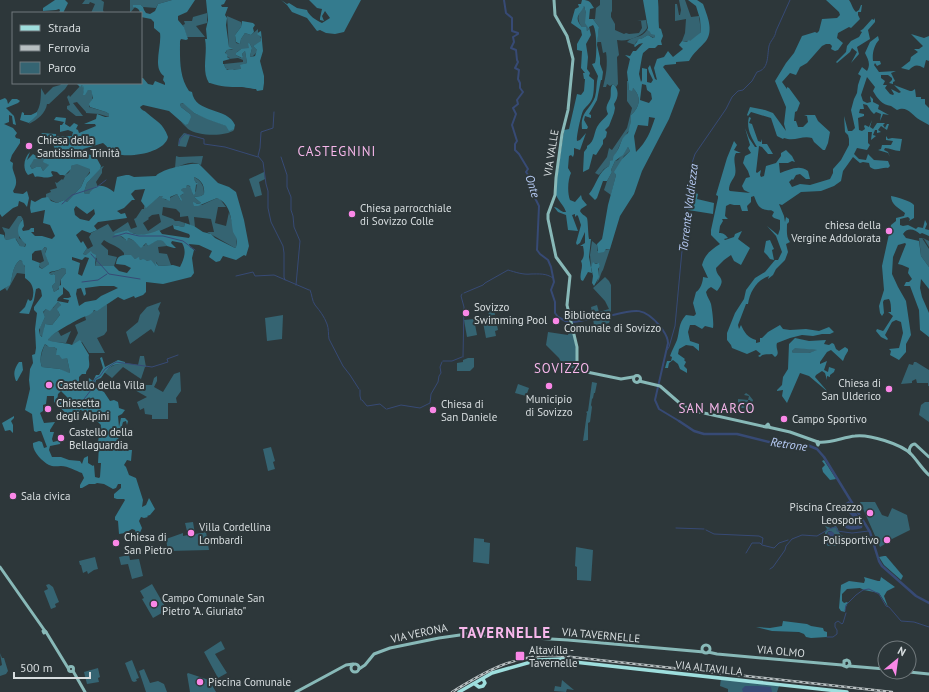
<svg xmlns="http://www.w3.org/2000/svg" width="929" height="692" viewBox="0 0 929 692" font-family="'PT Sans',sans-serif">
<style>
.green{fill:#356472;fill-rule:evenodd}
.forest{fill:#347b8e;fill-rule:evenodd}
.water{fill:#374a75}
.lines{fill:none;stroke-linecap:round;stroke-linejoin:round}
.stream{stroke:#374a75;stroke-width:1}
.canal{stroke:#374a75;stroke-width:2}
.river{stroke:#374a75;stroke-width:2.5}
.secondary{stroke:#88b9b8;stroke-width:3}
.primary{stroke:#9ededd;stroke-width:3.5}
.rail-casing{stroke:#b8bfc1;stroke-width:2.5}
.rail{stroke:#2d373a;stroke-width:1;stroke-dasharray:3;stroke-linecap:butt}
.poi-dot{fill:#fa87e7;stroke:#2d373a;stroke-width:1.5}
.labels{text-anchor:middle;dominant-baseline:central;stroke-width:4;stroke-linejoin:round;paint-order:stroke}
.poi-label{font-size:11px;fill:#d7dddf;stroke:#2d373a;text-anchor:start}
.street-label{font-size:11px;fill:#d7dddf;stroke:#2d373a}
.water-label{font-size:12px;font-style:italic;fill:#b6caf4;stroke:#2d373a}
.quarter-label{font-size:13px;letter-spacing:1px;fill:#f7b7eb;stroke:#2d373a}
.district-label{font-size:15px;font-weight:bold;letter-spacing:1px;fill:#f7b7eb;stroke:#2d373a}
</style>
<rect width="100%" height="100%" fill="#2d373a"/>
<g class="green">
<polygon points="85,0 101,0 104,2 103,10 104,13 91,13 95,4 90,2 89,4 82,4"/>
<polygon points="130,0 172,0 158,4 156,8 143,7 141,5 133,7 135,7 130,13"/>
<path d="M 600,0 L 612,0 L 612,11 L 611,13 L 611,17 L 615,24 L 615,30 L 624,34 L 626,33 L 629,34 L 639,33 L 642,28 L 641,21 L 637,21 L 646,20 L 646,18 L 647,28 C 642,37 627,42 617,40 L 619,55 L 617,57 L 618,84 L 616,87 L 613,84 L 610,86 L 607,84 L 606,87 L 603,87 C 606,76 608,64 606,52 L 603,53 L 601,42 L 597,42 L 599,27 L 593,19 L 595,19 L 596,8 L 600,5 Z"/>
<polygon points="679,0 685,0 691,17 699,16 701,32 690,42 682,41 685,33 686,19 675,21 675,4 677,4 679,15 680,15 681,10"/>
<path d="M 583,6 C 588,11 585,21 589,29 L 587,31 L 585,27 L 582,27 C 577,21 577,13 583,8 Z"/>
<polygon points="207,13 207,23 196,26 205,37 187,37 183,25 185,24 184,21 192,21 193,17"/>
<polygon points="227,16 241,22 241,27 235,35 236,43 240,44 241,39 245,33 251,35 258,29 258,33 262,40 260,43 253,46 258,51 252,57 250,56 252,48 250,44 249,49 241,49 237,52 236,55 241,58 243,57 242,54 245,51 247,63 244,64 240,69 234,69 232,71 226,69 224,64 243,62 243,60 238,58 229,59 230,58 227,57 228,55 225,54 227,50 233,50 229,48"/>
<path d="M 647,30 L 656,35 L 654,38 L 648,35 L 636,42 L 635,45 L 627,42 C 634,35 641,39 647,30 Z"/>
<path d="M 627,81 L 628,81 L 629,90 L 633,88 C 642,97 640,107 631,115 L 631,121 L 630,129 L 622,140 L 613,160 L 610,162 L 609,166 L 604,169 L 599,175 L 595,173 L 607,157 L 609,148 L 612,150 L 627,128 L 632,108 L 627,101 Z"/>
<path d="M 62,83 L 69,83 L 65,89 L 49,104 L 47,104 C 46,113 37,120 29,124 C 39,109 41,108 41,88 L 45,95 L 53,87 L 60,85 Z"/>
<path d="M 81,85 L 85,87 L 83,94 L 89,89 L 91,90 C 94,97 92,100 89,107 L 106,112 L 109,114 L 109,117 L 99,114 L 86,113 L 86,112 L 77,102 L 73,103 L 83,116 L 76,116 L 67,109 L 67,106 L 70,105 L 67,97 L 69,95 L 70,97 Z"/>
<path d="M 184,103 L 194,113 L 234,129 L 235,126 L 234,130 C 226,137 197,136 188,129 C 186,127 183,124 181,122 L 185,125 L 190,114 L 181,107 L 180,104 Z"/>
<polygon points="184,133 190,135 186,147 178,146 179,139"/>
<polygon points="628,147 630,151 624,156 615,173 616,175 611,195 604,190 607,181 612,172 611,170 615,161 618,160"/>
<path d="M 176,156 L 179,157 L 203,156 L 201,165 C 193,160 183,164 175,168 Z"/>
<polygon points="35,158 44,159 46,163 50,165 43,171 41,167 36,167 32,169 30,166 32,160"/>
<path d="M 78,163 L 90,168 L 91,170 L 84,180 L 81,187 L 67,202 L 64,200 L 57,203 L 51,200 L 48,198 L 46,198 L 46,194 L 51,192 L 50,190 L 57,188 L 55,182 L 57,183 L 62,179 L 63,180 L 65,176 L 63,175 C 70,174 70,170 71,166 Z"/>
<polygon points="104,166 102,169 102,173 96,182 98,187 93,189 89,194 85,194 84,192 87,183 101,167"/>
<polygon points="264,172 265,179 259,182 262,195 255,197 249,179"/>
<path d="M 194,177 C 201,181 204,185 204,194 L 201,196 L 194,197 L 201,203 L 198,204 L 196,203 L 194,205 L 202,205 L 217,198 L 220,199 L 226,207 L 218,207 L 215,223 L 226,226 L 229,212 L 237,238 L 236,247 L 235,248 L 207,232 L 214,232 L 211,219 L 194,217 L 195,227 L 190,225 L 188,216 L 180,217 L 180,213 L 176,209 L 163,207 L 162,215 L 173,219 L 175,221 L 179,221 L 185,223 L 184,227 L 173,225 L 153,234 L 141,235 L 131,233 L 128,230 L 115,235 L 119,235 L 126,240 L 128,238 L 137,242 L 138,245 L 144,246 L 146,243 L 148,246 L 154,241 L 164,241 L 167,246 L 158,247 L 159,253 L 167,254 L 171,265 L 159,266 L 156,262 L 156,266 C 151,263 147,259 140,260 L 139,258 L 135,259 L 130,255 L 124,255 L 124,253 C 119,246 111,245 104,240 L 101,244 L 108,250 L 108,255 L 117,257 L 114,266 L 95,266 L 97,259 L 93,254 L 86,255 L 83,254 L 87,248 L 88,249 L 93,246 L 89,237 L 91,234 L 91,233 L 108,224 L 113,232 L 128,222 L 131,229 L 137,227 L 134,219 L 136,218 L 142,209 L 144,209 L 144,206 L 146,207 L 160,196 L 163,196 L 163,198 L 166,200 L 177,194 L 181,201 L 180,196 L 183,194 L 181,190 L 182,188 L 186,187 L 187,185 L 191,187 L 193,195 L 196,191 L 197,182 L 195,182 L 196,181 L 194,180 ZM 159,214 L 161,222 L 148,231 L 143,223 L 149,219 L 148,218 L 152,215 Z"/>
<polygon points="18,216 21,216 23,219 21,221 19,238 26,243 24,248 20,246 16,239 7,240 5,239 5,233 2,227 9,229"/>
<polygon points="919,238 923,238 929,241 929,247 924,239 922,238 929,249 929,267 921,256"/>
<path d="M 592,241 L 597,245 L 597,251 L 610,249 L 603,270 C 600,274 601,278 596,284 C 600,278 597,271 600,265 L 597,263 L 592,265 L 591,267 L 590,255 Z"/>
<path d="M 46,247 L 47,248 C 43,255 48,257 49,264 L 42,269 L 39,266 L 40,263 L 44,261 L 41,250 Z"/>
<path d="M 20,260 C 25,262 26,269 25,274 L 17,273 L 7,291 L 5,288 L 10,284 C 13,276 12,266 20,260 Z"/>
<path d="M 62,268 L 66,269 L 66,273 L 61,279 C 59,288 61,288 54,292 L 52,286 L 55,283 L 55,275 L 54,274 L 51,275 L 49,274 C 52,271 57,272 62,268 Z"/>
<polygon points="605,277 609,281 611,285 611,317 609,323 597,326 594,325 591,307 597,305 599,312 609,309 605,301 593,288"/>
<polygon points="58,302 61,305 58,311 60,315 52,325 45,324 43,337 40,335 40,327 45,317 43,313 46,309 53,308"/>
<polygon points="161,302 158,309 160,313 154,333 151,329 130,344 126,332 138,322 140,315 147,307"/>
<path d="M 106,304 L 107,305 L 107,331 L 104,335 L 97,338 L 105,353 L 89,353 L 82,342 L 72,345 L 78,333 L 75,325 L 86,320 L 85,316 C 91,314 90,313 94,311 C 98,307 101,310 106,304 Z"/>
<polygon points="494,309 495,315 492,315 493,320 496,320 498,330 495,331 496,336 486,338 482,317 489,316 488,310"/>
<polygon points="283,315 282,339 267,341 265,318"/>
<polygon points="474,319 477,335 467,337 464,320"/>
<polygon points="570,326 572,327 576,348 576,369 563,366 559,358 546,345 548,332 568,335"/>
<polygon points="58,331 61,336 71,331 66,343 50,342 48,340 49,337"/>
<path d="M 45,344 L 47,346 C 57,347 56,347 59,355 L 67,358 L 70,372 L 68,374 L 60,369 L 42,367 C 39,360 42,351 45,344 Z"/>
<polygon points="795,347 817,350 823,348 827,349 821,352 820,350 805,354 793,353 792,351"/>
<path d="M 140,356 L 144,356 L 146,367 L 145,367 L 141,379 L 123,367 L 112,378 L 104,372 C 111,366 116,363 125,364 L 125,363 L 138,365 Z"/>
<polygon points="468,358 474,358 474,367 470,371 457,371 457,363 463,362 463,360"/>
<polygon points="914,362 916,362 929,370 929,386 928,386 928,383 917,383 916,379 912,381 912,383 901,384 909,364 913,365"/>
<polygon points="180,372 181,391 176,398 177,403 168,403 168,419 152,419 152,415 145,414 144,408 140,410 137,402 147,397 133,389 137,386 138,389 143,388 145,385 152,385 154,378 157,376 157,381 154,387 163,392 174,374"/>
<polygon points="592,382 597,383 595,393 594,393 593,398 592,399 591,405 592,407 590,422 588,423 588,440 583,441 587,413 586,412 588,411"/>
<polygon points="518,384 529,388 526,396 515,393"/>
<polygon points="746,393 749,395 753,400 751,410 747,408 740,408 740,407 738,409 734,405 737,405 738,403 738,399 748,400 748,402 751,402 750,400 748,400 749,396 744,395"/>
<polygon points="925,402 929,402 929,422 919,415 921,405"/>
<polygon points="271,447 275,461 273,462 275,469 268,471 263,449"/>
<polygon points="860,502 875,502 882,515 888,517 892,508 907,515 910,530 888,541 888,542 880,547"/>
<polygon points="193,522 195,534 206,532 209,550 168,551 166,539 183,533 183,536 188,535 185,523"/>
<path d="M 825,526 L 831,528 L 836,526 C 839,529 838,534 843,536 L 838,546 L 828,546 L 825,543 L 825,532 L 827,529 ZM 829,531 L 831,531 L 836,537 L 837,540 L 833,544 L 829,545 L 825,541 L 827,533 Z"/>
<polygon points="474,538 484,539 484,542 490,543 489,564 473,562"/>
<polygon points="576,547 593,550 591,581 577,580 577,567 575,566"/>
<polygon points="129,555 130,560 139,559 143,576 132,579 128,564 121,565 119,557"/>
<polygon points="95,557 98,569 94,570 88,574 87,571 83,573 81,565 80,565 79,561"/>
<polygon points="49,584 53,587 59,602 55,604 56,607 51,609 44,591 48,589 46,585"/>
<polygon points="152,584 167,610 153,618 142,599 144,598 140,591"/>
<polygon points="221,641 225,649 215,654 227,673 218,678 204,652"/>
<polygon points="0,653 2,658 4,658 8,671 6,674 0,676 0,666 2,665"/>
<polygon points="132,660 139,678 136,679 137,681 134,682 132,681 125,663"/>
<polygon points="98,668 100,677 98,678 99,682 87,684 84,672"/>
<polygon points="144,669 150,683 158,681 164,684 167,692 146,692 139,671"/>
<polygon points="188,673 209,680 216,692 190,692 187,674"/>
<polygon points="721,678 779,686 777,692 728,692 728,689 720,686"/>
<polygon points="562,680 574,690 567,689 566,692 554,691 555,686 561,687"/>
</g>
<g class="forest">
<polygon points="55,0 65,0 68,3 63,13 59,13 60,10 59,9 56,10 43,11 43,8"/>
<path d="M 172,0 L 195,0 L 187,12 L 178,16 L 178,20 L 184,27 L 188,39 L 186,40 L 181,39 L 180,41 C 180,59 179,76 189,91 L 192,92 C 195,114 228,107 235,125 L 234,129 L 229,131 L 226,126 L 207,119 L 194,113 L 183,103 L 180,104 L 181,107 L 190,114 L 191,117 L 188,124 L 185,125 L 169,111 L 143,105 L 140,107 C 142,111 144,110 147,113 C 156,121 163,123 168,137 C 165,153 127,159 115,153 C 110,151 107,146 103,143 L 83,149 L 85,153 L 96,157 L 101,166 L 100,169 L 87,183 L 84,192 L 85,194 L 89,194 C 96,182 105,185 114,192 L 117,177 L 126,175 L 129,175 L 134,177 L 156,176 C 159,170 191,162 199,164 L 218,183 L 229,187 L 236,192 L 244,220 L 249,246 L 246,256 L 244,255 L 236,260 L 223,256 L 220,261 L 216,262 L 209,257 L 212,251 L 199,245 L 189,244 L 190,247 L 194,250 L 192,258 L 194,273 L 191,277 L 163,284 L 146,282 L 146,292 L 143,295 L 135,298 L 134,296 L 124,300 L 118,297 L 97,311 L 94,310 C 92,315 86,316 81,318 C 72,323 52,333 48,340 C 53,343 65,342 72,345 L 80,340 L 89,355 C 88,359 90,362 89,367 C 88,370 86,370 86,374 L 82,374 L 79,377 L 79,382 L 80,384 L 87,384 L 89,378 L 93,381 L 96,375 L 99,375 L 103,368 L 100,358 L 102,357 L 105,367 L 118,360 L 125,362 L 125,364 C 111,363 108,368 101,378 L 96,380 L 94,387 L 104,392 L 110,401 L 114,400 L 118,402 L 119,408 L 125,410 L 122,414 L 118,416 L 119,427 L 121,418 L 125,418 L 128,421 L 127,425 L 126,421 L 123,422 L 118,440 L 120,443 L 125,445 L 126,450 L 132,450 L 131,461 L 127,460 L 124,465 L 126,467 L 129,475 L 136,478 L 143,500 L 142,507 L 146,505 L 149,498 L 155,509 L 150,515 L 147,516 L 148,517 L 144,518 L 141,517 L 139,521 L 142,528 L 139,535 L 137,536 L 135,530 L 132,529 L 125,533 L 119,534 L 118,521 L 115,520 L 115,517 L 125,500 L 124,499 L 117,499 L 114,498 L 114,494 L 121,488 L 121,484 L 118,484 L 116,488 L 113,489 L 104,484 L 97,483 L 95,484 L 89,484 L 82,488 L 80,488 L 80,485 L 84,478 L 82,473 C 76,471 68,466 61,466 C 57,466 53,467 49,465 C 42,461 32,451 33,443 L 39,441 L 42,442 L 44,448 L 47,447 L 41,431 L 39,431 L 36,432 L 34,431 L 32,414 L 25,410 L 30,389 L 29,380 L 30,369 L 33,363 L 32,355 L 35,354 L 36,348 L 35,329 L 37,313 L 34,310 L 34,307 L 42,296 L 41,290 L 39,288 L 36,289 L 34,300 L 29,314 L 19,313 L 25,307 L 28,299 L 30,301 L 32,300 C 35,291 33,283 25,278 L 25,266 L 23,264 L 22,261 L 20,260 C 12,266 13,276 10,285 L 0,291 L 0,234 L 4,235 L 5,239 L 7,240 L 15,238 L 20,246 L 25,247 L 26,244 C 17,237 15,228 23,219 L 24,226 L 22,229 L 23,231 L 29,230 L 31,228 L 34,228 L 34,232 L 31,232 L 35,236 L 42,236 L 52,239 L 55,236 L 50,225 L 43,223 L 45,210 L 31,213 L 30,208 L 31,200 L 35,202 L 42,198 L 48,197 L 51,201 L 57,203 L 64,200 L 67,202 L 81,187 L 85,178 L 90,173 L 90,169 L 77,164 L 71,166 L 71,169 L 65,175 L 60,175 L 57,172 L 52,171 L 51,172 L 53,176 C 44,180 41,175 35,177 L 33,173 L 28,175 C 22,168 24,158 30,152 L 27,160 L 33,154 L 39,158 L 44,156 L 47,151 L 54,154 L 57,152 L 58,151 L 55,149 L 51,140 L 41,133 L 56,134 L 56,136 L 72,136 L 73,132 L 68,130 L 60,132 L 60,125 L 62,125 L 64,122 L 54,120 L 56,117 L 66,118 L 65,124 L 70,127 L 74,123 L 78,125 L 76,129 L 78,130 L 79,133 L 96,126 L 95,124 L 84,124 L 96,119 L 97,114 L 105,117 L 109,117 L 109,114 L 106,112 L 90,107 L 89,104 L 93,98 L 91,90 L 88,90 L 85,95 L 83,95 L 84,86 L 83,88 L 82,85 L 80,87 L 76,83 L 141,83 L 141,78 L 143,78 L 148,84 L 153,85 L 155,81 L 165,85 L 165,83 L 163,80 L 164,76 C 152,68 162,46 160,33 L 154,28 L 154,22 L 151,19 L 141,17 C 140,12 140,8 133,7 L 133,5 L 141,5 L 143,7 L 144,10 L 146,13 L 150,14 L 155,11 L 158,4 ZM 34,159 L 44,159 L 43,162 L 49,165 L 43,171 L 41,167 L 36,167 L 32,169 L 30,166 ZM 194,177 C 201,180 205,185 204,194 L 201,196 L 194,197 L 201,203 L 198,204 L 193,202 L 193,203 L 194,206 L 198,206 L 217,198 C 228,202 231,215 232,225 C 232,226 233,231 233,232 C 237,239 238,238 236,247 L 235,248 L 215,238 L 211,234 L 203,232 L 194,226 L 185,223 L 184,227 L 173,225 L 174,229 L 189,234 L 190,236 L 189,238 L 162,234 L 159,230 C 150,234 135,238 128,230 L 114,234 L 115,235 C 121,235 123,237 127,241 L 128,238 C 137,241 135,243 141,248 L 146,243 L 148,246 C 155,242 154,240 163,241 L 167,246 L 174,248 L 176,248 L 171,243 L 172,241 L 182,243 C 187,251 184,259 180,267 L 173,265 L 159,266 L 155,262 L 156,266 L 151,260 L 148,261 L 143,259 L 140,260 L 139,257 L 135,259 L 131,255 C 123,255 117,254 116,264 L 125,265 L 131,268 L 127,273 L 119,271 L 114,266 L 95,266 L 96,255 L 92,253 L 91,251 L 86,255 L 83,254 L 87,248 L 83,241 L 81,243 L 76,235 L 82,230 L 90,233 L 97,230 L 94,226 L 98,222 L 127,218 L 125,213 L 121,214 L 117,211 L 124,208 L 132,200 L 135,200 L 131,194 L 135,190 L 145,189 L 141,201 L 146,208 L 160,196 L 163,196 L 162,198 L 170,201 L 170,197 L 177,194 L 181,201 L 182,200 L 180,196 L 184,193 L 181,190 L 183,188 L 186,188 L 187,185 L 190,186 L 193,195 L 195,194 L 196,185 L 198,183 L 195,182 L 196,181 L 194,180 ZM 76,206 L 87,214 L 94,209 L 95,214 L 89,221 L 80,219 L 75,215 L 74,209 ZM 45,247 L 47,248 L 45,254 L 49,264 L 42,269 L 39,267 L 40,263 L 32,260 L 32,254 L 35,251 L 42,250 ZM 72,257 L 82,260 L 85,257 L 89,258 L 82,276 L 78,274 L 80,263 L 72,260 ZM 62,268 L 66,269 L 66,273 L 61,279 L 61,285 L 59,286 L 59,289 L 54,292 L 52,286 L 55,283 L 55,275 L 54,274 L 51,275 L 49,273 C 52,270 57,272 62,268 ZM 100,286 L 114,286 L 118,288 L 101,296 L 96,300 L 85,302 L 79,306 L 76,294 L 77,289 L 81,288 L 84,296 L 86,294 L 85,288 ZM 63,287 L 69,292 L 71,297 L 68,298 L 63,298 L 64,299 L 69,300 L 68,303 L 57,301 L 58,298 L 63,294 ZM 58,302 L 61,305 L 57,309 L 60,315 L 52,325 L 45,324 L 42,337 L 40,335 L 39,330 L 45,317 L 43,312 L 46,309 L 50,311 ZM 45,344 L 49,347 L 54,347 L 57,349 L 56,355 L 59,355 L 62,359 L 67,358 L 70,372 L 69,373 L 60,369 L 42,367 C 39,360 41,351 45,344 ZM 61,391 L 70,400 L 70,403 L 57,402 L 58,394 ZM 47,396 L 54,396 L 54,402 L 69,416 L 78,420 L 80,410 L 81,410 L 95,419 L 101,425 L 98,442 L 94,443 L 95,450 L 97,451 L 97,445 L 99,445 L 98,463 L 101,463 L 100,477 L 99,478 L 95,477 L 94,465 L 93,466 L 88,463 L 88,456 L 84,458 L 82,464 L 80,461 L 69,460 L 61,457 L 52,457 L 49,450 L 50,446 L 60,444 L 61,440 L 53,442 L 52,439 L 54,432 L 50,432 L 50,430 L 55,422 L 44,423 L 40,413 L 43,411 L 43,405 L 46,404 Z"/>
<path d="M 206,0 L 226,0 L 224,4 L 221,5 L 222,7 L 228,7 L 225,15 L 227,18 L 226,25 L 229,47 L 233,49 L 227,50 L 225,53 L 228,55 L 227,57 L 230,59 L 223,61 L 223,64 L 224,64 L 225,67 L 227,70 L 240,69 L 241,68 L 240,65 L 247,63 L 245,51 L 242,54 L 243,57 L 242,58 L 236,55 L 236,53 L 241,49 L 249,48 L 248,43 L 250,44 L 252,48 L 250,56 L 251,57 L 255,56 L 257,50 L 253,46 L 261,41 L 261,37 L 257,34 L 259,32 L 261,31 L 263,51 L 260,61 L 264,76 L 264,83 L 263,90 L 257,91 L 256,89 C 252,89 245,87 240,87 C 229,87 221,87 210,83 L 209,83 C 201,70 208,54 205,39 L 207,39 L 206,29 L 208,20 Z"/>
<path d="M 281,0 L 287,4 L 289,3 L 297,8 L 307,10 C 308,15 317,21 322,23 L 330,18 L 325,11 L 322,16 L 324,21 L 320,20 L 320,18 L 322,9 L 317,8 L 309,0 L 361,0 L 344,32 L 335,34 L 326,33 L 320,30 L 317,31 L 307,18 L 292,12 L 287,5 Z"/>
<path d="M 582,0 C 590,0 590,2 594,8 L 590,9 L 589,19 L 593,19 L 599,27 L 597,45 L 600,58 L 600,64 L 603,72 L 602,80 L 601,80 L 597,100 L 589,114 L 591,115 L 591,118 L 585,116 L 584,120 L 588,127 L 587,129 L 582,129 C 580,112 590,110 595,97 C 597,90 596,83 598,76 L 592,64 L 595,63 C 597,56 597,30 593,25 L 589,27 L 591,35 L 586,44 L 588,57 L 587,69 L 590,73 L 589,76 L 594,80 C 594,85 594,95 592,99 C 590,104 585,107 583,111 C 581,115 576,138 577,141 L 580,140 L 586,133 L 580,150 L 574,148 L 574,154 L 573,157 L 571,155 L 569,156 L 568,168 L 571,173 C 568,179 567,192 570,200 L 575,202 L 581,195 L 582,199 L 587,205 L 581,209 L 580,211 C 582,215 585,215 587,218 C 588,221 588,234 589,239 L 591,239 L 589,257 L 592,273 L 588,272 L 583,281 L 581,280 C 579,273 584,267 581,261 C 585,257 584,251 583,246 L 580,246 L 585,243 L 585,232 L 580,243 L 577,245 L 576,243 L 581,225 L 578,216 L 577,215 L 575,217 L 575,214 L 572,215 L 578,231 L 568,230 L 566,215 L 558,212 L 554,207 C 558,207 561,213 566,212 C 564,205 557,200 555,192 L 564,130 L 569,129 L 577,94 L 581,95 L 584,91 L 585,79 L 584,79 L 583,73 L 585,73 L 581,68 L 582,51 L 577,50 L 577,44 L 582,35 L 581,30 L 571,23 L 575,9 L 579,7 L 578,4 L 581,4 ZM 584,6 L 586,13 L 585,23 L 589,29 L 587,31 L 586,27 L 582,27 C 572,16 582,13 584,6 Z"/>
<path d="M 643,0 L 658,0 C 659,10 658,18 659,28 L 661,29 L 663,36 L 661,41 L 662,45 L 658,45 L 655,48 L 649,48 L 643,53 L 642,57 L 639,74 L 641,82 L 642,80 L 642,68 L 647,69 L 647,82 L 651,83 L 653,80 L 649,72 L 648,68 L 650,65 L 655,79 L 657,80 L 654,68 L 657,59 L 664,57 L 668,51 L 673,57 L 683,49 L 679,45 L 682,41 L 687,42 L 689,40 L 690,41 L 701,32 L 700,19 L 696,6 L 688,0 L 697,0 L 703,4 C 707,15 714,30 706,41 C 700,48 693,53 689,61 L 676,62 L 676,64 L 665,65 L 663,67 L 680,90 L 669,119 L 642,171 L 634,194 L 620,216 L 610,249 L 606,249 L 604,252 L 598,253 L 597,244 L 602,239 L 603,234 L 608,205 L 616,175 L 614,172 L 622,159 L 630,151 L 628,147 L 623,155 L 615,161 L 611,170 L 612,172 L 607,181 L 603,181 L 597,198 L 595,200 L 589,194 C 597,184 598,172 609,166 L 610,161 L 613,160 C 613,155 615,155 617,151 C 621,145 621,137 628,133 L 631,121 L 631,115 C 640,107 642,97 633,88 L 632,91 L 629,90 L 627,72 L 630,59 L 625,55 L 630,56 L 633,51 L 636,51 L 643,43 L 639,44 L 635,47 L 634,46 L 639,39 L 641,39 L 648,35 L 653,38 L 655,37 L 655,35 L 651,34 L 650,32 L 647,30 L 648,28 ZM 642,84 L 646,85 L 647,90 L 651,93 L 652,99 L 649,103 L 640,100 ZM 649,117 L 655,118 C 650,133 647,141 636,152 L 634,136 L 638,125 L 648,126 Z"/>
<path d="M 826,0 L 849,0 C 852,4 852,8 856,12 L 859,10 L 861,5 L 862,5 L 861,12 L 858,12 L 858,15 L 860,19 L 851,28 L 849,27 L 838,33 L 837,38 L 843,43 L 838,50 L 835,51 L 831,49 L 832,46 L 830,44 L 826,44 L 822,46 L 807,63 L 800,67 L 796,75 L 790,73 L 782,82 L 787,89 L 787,87 L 789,88 L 800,103 L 797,111 L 795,112 L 794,121 L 796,121 L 798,127 L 803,127 L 808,122 L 807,116 L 804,115 L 815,115 L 818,121 L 830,132 L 828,143 L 825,150 L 823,150 L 814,142 L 812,138 C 802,135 795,142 784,138 L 783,139 L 777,136 L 771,118 L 751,112 L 748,116 L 747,115 L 750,107 L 765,110 L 773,113 L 786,131 L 784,124 L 786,107 L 775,81 L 786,63 L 794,53 L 802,36 L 815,32 L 817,33 L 819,31 L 822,19 L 837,18 L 840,15 L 839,12 Z"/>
<polygon points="875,18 875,22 868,30 870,39 857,47 859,54 851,63 857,52 852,48 850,52 837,63 836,62 846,52 847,46 851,41 859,37 862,32 860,31 863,29 872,19 874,20"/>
<polygon points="242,21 253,23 255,25 253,28 254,32 251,35 245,33 241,39 240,44 236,42 235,35 241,27"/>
<path d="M 911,34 L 924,38 L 929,36 L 929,61 L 926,60 L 924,68 C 917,64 914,65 909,70 L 901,68 L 910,61 L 911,57 L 918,52 L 914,49 L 919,49 L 923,46 Z"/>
<path d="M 878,36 L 879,40 C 874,45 872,54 873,61 L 880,61 L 881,64 L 877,66 L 875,63 L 874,65 L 879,72 L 896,71 L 891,73 L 895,81 L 893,82 L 893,84 L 889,83 L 892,80 L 892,78 L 888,75 L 881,75 L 881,78 L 885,81 L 883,85 L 887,85 L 885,88 L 890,94 L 893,95 L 894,94 L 891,89 L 899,93 L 901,92 L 894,85 L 910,91 L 912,91 L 915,89 L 916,97 L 921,97 L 921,99 L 925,99 L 925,104 L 929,108 L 929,125 C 926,123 923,122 920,120 C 912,115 907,105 897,110 L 891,106 C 882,105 877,98 873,91 L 875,87 L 867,77 L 861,95 L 863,101 L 867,103 L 871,102 L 870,96 L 873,99 L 873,102 L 879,105 L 878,109 L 889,115 L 883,114 L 880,121 L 881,114 L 876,112 L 874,114 L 871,111 L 867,105 L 863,104 L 864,109 L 860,109 L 859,113 L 864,114 L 864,116 L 858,118 L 859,130 L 862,131 L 865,129 L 864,126 L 865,125 L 869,127 L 872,120 L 870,127 L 873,129 L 877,123 L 885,123 L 883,125 L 885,128 L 887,124 L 889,124 L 887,130 L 881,126 L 878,130 L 881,132 L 877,133 L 877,130 L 875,130 L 873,135 L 876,136 L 871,140 L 872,132 L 868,132 L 868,143 L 870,145 L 867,150 L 857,148 L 854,154 L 859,159 L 866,160 L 868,154 L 874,160 L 888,161 L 890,166 L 888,168 C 881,167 876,172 870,167 L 869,163 L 863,162 L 860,163 L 853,157 L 843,171 L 841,181 L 834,186 L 821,191 L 801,192 L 782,205 L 779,204 L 784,216 L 785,222 L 786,217 L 789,219 L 789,222 L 787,224 C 787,231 786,237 790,242 L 786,244 L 788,252 L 785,260 L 776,269 L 773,275 L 768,279 L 769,276 C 757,280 750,291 748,304 L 746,304 L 738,325 L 739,329 L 741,325 C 744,332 748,338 756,340 L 756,343 L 760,342 L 760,338 L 762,338 L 768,332 L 780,325 L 783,329 L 790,330 L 806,329 L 819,331 L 829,327 L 834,332 L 830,334 L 822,334 L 813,336 L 802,335 L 790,338 L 777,343 C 775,349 781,353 775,357 L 772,354 C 767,355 764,353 760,357 L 758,356 L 761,354 L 756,350 L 747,354 L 732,348 L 731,345 L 727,340 L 727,333 L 735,313 L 744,299 L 746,290 L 755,278 L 765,272 L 775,260 L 778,260 L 782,252 L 776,236 L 767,226 L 778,235 L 780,229 L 780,220 L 774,218 L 772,216 L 774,212 C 769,209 773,211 767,210 C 758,209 757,203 754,196 L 751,197 L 751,202 L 747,206 L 748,211 L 742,211 L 740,205 L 734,205 L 730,204 L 726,206 L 725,216 L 728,219 L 722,219 L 723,221 L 720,226 L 719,233 C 723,233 725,234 728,238 L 724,239 L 725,240 L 734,237 L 735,234 L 742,231 L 738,239 L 750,248 L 741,265 L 734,261 L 731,255 L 724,260 L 716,268 C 716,278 728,277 717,291 L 711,287 L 708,289 L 706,292 C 707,297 710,300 711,304 C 712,309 714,323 713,328 L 705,326 L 702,329 L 695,325 L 690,325 L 688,332 L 690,341 L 699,344 L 699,351 L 693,346 L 686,345 L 679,349 L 678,354 L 685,359 L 684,360 L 686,362 L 684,366 L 687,369 L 687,373 L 680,369 L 678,364 L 673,360 L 669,363 L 668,368 L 665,368 L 667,361 L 671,361 L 672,357 L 670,356 C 672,350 675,345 677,340 C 680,330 678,324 686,315 L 694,316 L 696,314 L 693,303 L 696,292 C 700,290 703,282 703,277 L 708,278 L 702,265 C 705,254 711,250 720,244 L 711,235 L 711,230 L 718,198 L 718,196 L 716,195 L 727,158 L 734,141 L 737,145 L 734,150 L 741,153 L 736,153 C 732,160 737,167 735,175 C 733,180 729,183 729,190 L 730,191 L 750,193 L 744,190 L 742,186 L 746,178 L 750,177 L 748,171 L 743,163 L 745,156 L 751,153 L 748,148 L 750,145 L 745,128 L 749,138 L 755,147 L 757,147 C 751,137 746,128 749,117 L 751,118 L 749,123 L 752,124 L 758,141 L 761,142 L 762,139 L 762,144 L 767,144 L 773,154 L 768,154 L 762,147 L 759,146 L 756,172 L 757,173 L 761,170 L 760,175 L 761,177 L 764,176 L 766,166 L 776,163 L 781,156 L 781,153 L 786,150 L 792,156 L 795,162 L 792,161 L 788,163 L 779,163 L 780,173 C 789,170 799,164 808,171 L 810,179 L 806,179 L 800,174 L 796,175 L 793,180 L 792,179 L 789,182 L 792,187 L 800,184 L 810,185 L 830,179 L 833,173 L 833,169 L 841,160 L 849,145 L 849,139 L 848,135 L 845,132 L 844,116 L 848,131 L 852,131 L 855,128 L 851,110 L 854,99 L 857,93 L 858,85 L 861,76 L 858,74 L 862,67 L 867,71 C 871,64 868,59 865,53 L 870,42 Z"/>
<path d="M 613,84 C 619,89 619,97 614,104 L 615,108 L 614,113 L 609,126 L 605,130 L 607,132 L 606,137 L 603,140 L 603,144 L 596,155 L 593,154 L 589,169 L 583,172 L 584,152 L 587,148 L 587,146 C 596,141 593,131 599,124 C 602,120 605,118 608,114 C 605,107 607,105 610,99 C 612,94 609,88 613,84 Z"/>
<path d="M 5,98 L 7,100 L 8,104 L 12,99 L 17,99 L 20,101 L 18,103 L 6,108 L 14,116 L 16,125 L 13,124 L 12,116 L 9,115 L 9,122 L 4,124 L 13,128 L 17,133 L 15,136 L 16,138 L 20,139 L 20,143 L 12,155 L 10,161 L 13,163 C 13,165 12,167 13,170 C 15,177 19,182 13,191 L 14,193 L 23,194 L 27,191 L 29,198 L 27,207 L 24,203 L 19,201 L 18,206 L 13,208 L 2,217 L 0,214 L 0,100 Z"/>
<polygon points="22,112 24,113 24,115 31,115 37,112 37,115 29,123 20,120"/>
<path d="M 886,136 L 888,139 L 892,138 L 902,139 L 900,151 C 894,151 890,148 885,148 L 884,150 L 888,152 L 890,157 L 888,153 L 878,150 L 881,149 L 882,145 L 891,145 L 893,141 L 886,140 Z"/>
<polygon points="689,189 698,194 697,199 714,203 713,214 688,210"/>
<path d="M 891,196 C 897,197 911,201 914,205 L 914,218 L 909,221 L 910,219 L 908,217 L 900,219 L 900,225 L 903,226 L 908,225 L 916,229 L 918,227 L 923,228 L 925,220 L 927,224 L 925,229 L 929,230 L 929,236 L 922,233 L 920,234 C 915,229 907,227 903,234 L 906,238 L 919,241 L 921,256 L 929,267 L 929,289 L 921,279 L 920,288 L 922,297 L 929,313 L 929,337 L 920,330 L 919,310 L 910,286 L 904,286 L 906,282 L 909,282 L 912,279 L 908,273 L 909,268 L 902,265 L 898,264 L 906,244 L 905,243 L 898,245 L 893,257 L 892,274 L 898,287 L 906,301 L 911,335 L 906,344 L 906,352 L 899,360 L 890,355 L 891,351 L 889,349 L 899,348 L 903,333 L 901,322 L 896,320 L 892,322 L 885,335 L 888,339 L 887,340 L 881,337 L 876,331 L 877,329 L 883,331 L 884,330 L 893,316 L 888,312 L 891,312 C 891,307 891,302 889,299 L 884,300 L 883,302 L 884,313 L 882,316 L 880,313 L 879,306 L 884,290 L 882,266 L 891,225 L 896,221 L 896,218 L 904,216 L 905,213 C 899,208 891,205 891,196 Z"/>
<polygon points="770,240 774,249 772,250 774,260 770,259 767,255 764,252 766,241"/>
<polygon points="593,262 595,264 599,263 600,266 598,269 599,277 594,286 592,283 593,276 591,267"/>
<path d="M 795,338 L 809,341 L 826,340 L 824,344 L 829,345 L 832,343 L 834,344 L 836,349 L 839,351 L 845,347 L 848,349 L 848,351 L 845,356 L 843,361 L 831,350 L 827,352 L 820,362 L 820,364 L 827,361 L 824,370 L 828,372 L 829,367 L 835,369 L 834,372 L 830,375 L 830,377 L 827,376 L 827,380 L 825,373 L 822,371 L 816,375 L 815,377 L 828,392 L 809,376 L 800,373 L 787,403 L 782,396 L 783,390 L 777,391 L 777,390 L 782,385 L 783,377 L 788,369 L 789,344 ZM 795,348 L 817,350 L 809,353 L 793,353 L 792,351 Z"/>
<path d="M 19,362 L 22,362 L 23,370 L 17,381 L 16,381 C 13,374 14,369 19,362 Z"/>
<polygon points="14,416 14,418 11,421 13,425 13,433 10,430 5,431 2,423"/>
<polygon points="824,460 836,479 830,480 823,472 822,468 825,465 822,461"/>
<polygon points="884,556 886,556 903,576 901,580 884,565 879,557"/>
<polygon points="864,577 878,581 880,581 881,577 895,587 887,591 884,596 888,607 879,593 864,590 860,588 847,589 842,594 842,601 844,603 847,602 848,603 845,608 845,612 841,611 839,608 841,585 849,581 864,583 865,580"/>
<polygon points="783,621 807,624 811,626 823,628 824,631 827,632 827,637 811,638 806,637 804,634 799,632 772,631 756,627 770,628 782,626"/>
</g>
<g class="water">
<path d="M 849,501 L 863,524 L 862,528 C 855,530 848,531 843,526 L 844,519 L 852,516 L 843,507 L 844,504 Z"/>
<polygon points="831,531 834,533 837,540 834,544 829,545 825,542 828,532"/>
<polygon points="745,686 758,686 771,687 772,692 743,692 742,689"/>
</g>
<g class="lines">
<g class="stream">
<polyline points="274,112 273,128 261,132 260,148 258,156 263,162 266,184 268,191 268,208 271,222 283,246 284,253 284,277 285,280"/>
<polyline points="186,134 204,139 204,144 225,147 258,157"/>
<polyline points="179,144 180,139 185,134"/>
<polyline points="281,157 287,175 287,187 291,197 291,210 293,216 294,227 300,241 296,285"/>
<polyline points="62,204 72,195 97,187 106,180"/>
<polyline points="113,237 126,233 139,236 163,236 183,241 195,250"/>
<polyline points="91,254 109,274 140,279"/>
<polyline points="236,276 253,272 255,276 274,275 309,290"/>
<polyline points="82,282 98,280 107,274"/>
<path d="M 310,290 C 312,294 312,301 315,305 C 320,311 324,316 327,324 C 329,329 328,334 329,339 L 343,366 L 350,375 L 359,389"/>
<path d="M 464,293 L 483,285 L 485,283 L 508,270 C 515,272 523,275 531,274 C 539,274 546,273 553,278"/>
<polyline points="462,294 461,296 464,307 463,357"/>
<path d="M 667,350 L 669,347 L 675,326 L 688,186 L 692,163 L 695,154 L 726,109 L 732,97 L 738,91 L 743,90 L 752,81 L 757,72 C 769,69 767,57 769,46 C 770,41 775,38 776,31 L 790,0"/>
<polyline points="443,361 452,361 462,357"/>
<polyline points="360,390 360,396 361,400"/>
<polyline points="362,400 367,406 380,404 386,409"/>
<path d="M 57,402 C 65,403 73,405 81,403 L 91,390 L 95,379 L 100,376 L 105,369 L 116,362 L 152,367 L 168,362 L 167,359 L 178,355"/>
<polyline points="387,409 401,405 420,408 430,403 431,394 438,382 439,376 441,373 440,367 442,362"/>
<polyline points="676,528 704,529"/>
<polyline points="706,530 714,534 759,536 763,538 762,544"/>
<polyline points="746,553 752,543 760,543 762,545 774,548 779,543 788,540"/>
<polyline points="770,569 773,567 785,550 786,546 792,539 802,535 817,536 829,529 835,527 837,528 837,531 852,533 869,531"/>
<polyline points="845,611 846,605 856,595 863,590 869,589 879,594 886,606 889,607 901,621 914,622 929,627"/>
<polyline points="827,637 833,637 837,634 837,630 835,627 835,623 838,621 842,624 843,623 846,613"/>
</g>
<g class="canal">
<path d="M 504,0 L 506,13 L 512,18 L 512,31 L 518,33 L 518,34 L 513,37 L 514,42 L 511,48 L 516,50 L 517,60 L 518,62 L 515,68 L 519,70 L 518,79 L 520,83 L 520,88 L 523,92 L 517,100 L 518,104 L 513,108 L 516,114 L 512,125 L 517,141 L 515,144 L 515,150 L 519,154 L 528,169 L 526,172 L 531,179 C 529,186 532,188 535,194 L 535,198 L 539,206 L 537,250 L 540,254 L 548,260 L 551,267 L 554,282 L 551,290 L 555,302 L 555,313 L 558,317 L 569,323 L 611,315"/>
<path d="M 613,315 C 636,309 644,307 660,326 C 664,332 668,336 668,343 L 655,400 L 659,409 L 679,421"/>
</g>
<polyline class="river" points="679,421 694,431 704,434 737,434 781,445 807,445 817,449 824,457 870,532 879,561 882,566 916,596 929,603"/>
<g class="secondary">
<polyline points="554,0 555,15 567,36 573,59 568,110 562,134 556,178 555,195 548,214 548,219 556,257 570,276 567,305 577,347 577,370 621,379 633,377"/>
<circle cx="637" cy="379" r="3.5"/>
<polyline points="639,381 660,386 683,406 695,411 766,427"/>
<polygon points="768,424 769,426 767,427 766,426"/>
<polyline points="768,427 790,432 818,442"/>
<path d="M 818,442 C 828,444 844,437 855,436 C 869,434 901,444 911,454 C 917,460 922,469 929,475"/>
<polygon points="818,442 819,443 818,445 817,443"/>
<path d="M 910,453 C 908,449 911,444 915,444 L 929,457"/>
<polyline points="0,567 45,631"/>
<polygon points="45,631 46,632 44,633 43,631"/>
<polyline points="46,632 68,668"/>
<circle cx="706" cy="649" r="4"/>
<polyline points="708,652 717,654 842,665 847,667 850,664 849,661 847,660 844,661 844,666"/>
<circle cx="355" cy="668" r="4"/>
<polyline points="849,666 885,669"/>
<circle cx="71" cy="669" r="2.5"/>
<polyline points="359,669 365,665 374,654 390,648 439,638 467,634 568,640 704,652"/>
<polyline points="73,671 85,692"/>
<polyline points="909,672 929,674"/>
<polyline points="296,692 346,665 353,664"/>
</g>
<g class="primary">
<polyline points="563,659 574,662 847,692"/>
<circle cx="562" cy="662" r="3"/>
<polyline points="475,684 479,687 483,686 485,683 483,679"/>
<polyline points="459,692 492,673 538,660 561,659"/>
</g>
<defs>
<path id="rail" d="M 452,692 C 486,671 512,656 553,655 L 892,692"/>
</defs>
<use href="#rail" class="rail-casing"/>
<use href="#rail" class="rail"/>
</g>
<g class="poi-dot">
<circle cx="29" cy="146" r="4"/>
<circle cx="352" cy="214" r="4"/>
<circle cx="889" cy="231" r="4"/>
<circle cx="466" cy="313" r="4"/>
<circle cx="556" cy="321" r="4"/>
<circle cx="49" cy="385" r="4"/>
<circle cx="549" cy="386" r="4"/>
<circle cx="889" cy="389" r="4"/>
<circle cx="48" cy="409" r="4"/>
<circle cx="433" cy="410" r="4"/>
<circle cx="784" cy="419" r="4"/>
<circle cx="61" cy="438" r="4"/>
<circle cx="13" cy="496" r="4"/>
<circle cx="870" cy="513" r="4"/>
<circle cx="191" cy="533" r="4"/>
<circle cx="887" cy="540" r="4"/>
<circle cx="116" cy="543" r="4"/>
<circle cx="154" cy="604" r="4"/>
<rect x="515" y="651" width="10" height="10" rx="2"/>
<circle cx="200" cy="682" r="4"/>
</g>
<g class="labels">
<g class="poi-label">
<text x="37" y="140">Chiesa della<tspan x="37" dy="13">Santissima Trinità</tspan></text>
<text x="360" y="208">Chiesa parrocchiale<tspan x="360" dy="13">di Sovizzo Colle</tspan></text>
<text x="881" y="225" text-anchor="end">chiesa della<tspan x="881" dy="13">Vergine Addolorata</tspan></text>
<text x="474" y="307">Sovizzo<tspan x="474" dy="13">Swimming Pool</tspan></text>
<text x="564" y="315">Biblioteca<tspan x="564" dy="13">Comunale di Sovizzo</tspan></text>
<text x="881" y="383" text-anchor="end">Chiesa di<tspan x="881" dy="13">San Ulderico</tspan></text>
<text x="57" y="385">Castello della Villa</text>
<text x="549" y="399" text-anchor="middle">Municipio<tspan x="549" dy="13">di Sovizzo</tspan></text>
<text x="56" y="403">Chiesetta<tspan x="56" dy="13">degli Alpini</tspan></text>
<text x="441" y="404">Chiesa di<tspan x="441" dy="13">San Daniele</tspan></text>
<text x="792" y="419">Campo Sportivo</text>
<text x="69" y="432">Castello della<tspan x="69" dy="13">Bellaguardia</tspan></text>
<text x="21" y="496">Sala civica</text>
<text x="862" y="507" text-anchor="end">Piscina Creazzo<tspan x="862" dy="13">Leosport</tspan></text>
<text x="199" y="527">Villa Cordellina<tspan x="199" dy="13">Lombardi</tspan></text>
<text x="124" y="537">Chiesa di<tspan x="124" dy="13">San Pietro</tspan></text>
<text x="879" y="540" text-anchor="end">Polisportivo</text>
<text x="162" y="598">Campo Comunale San<tspan x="162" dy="13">Pietro "A. Giuriato"</tspan></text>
<text x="529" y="650">Altavilla -<tspan x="529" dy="13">Tavernelle</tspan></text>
<text x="208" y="682">Piscina Comunale</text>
</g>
<g class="street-label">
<text transform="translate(551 153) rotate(-81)">VIA VALLE</text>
<text transform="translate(419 633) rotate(-12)">VIA VERONA</text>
<text transform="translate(601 635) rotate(5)">VIA TAVERNELLE</text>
<text transform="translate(781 651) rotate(5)">VIA OLMO</text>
<text transform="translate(709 668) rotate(6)">VIA ALTAVILLA</text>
</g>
<g class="water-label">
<text transform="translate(533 186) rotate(73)">Onte</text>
<text transform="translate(688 208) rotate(-83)">Torrente Valdiezza</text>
<text transform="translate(789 444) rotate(8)">Retrone</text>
</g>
<g class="quarter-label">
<text x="337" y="151">CASTEGNINI</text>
<text x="562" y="368">SOVIZZO</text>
<text x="717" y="408">SAN MARCO</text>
</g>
<g class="district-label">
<text x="505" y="632">TAVERNELLE</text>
</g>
</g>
<rect x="12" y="12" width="130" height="72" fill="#2d373a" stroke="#71797c"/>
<rect x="20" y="25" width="20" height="6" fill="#9ededd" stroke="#71797c"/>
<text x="48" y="32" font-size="12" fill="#d7dddf">Strada</text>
<rect x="20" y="45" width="20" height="6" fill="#b8bfc1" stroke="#71797c"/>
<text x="48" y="52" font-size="12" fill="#d7dddf">Ferrovia</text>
<rect x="20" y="62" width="20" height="12" fill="#356472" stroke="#71797c"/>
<text x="48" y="72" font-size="12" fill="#d7dddf">Parco</text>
<g transform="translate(897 660) rotate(29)"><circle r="19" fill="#2d373a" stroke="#71797c"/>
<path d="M0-3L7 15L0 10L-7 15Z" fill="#fa87e7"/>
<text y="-6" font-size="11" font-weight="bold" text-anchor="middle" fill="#d7dddf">N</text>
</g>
<path d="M14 672v6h76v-6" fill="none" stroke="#d7dddf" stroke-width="2"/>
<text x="20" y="672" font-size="12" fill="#d7dddf" stroke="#2d373a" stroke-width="3" paint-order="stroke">500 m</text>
</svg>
